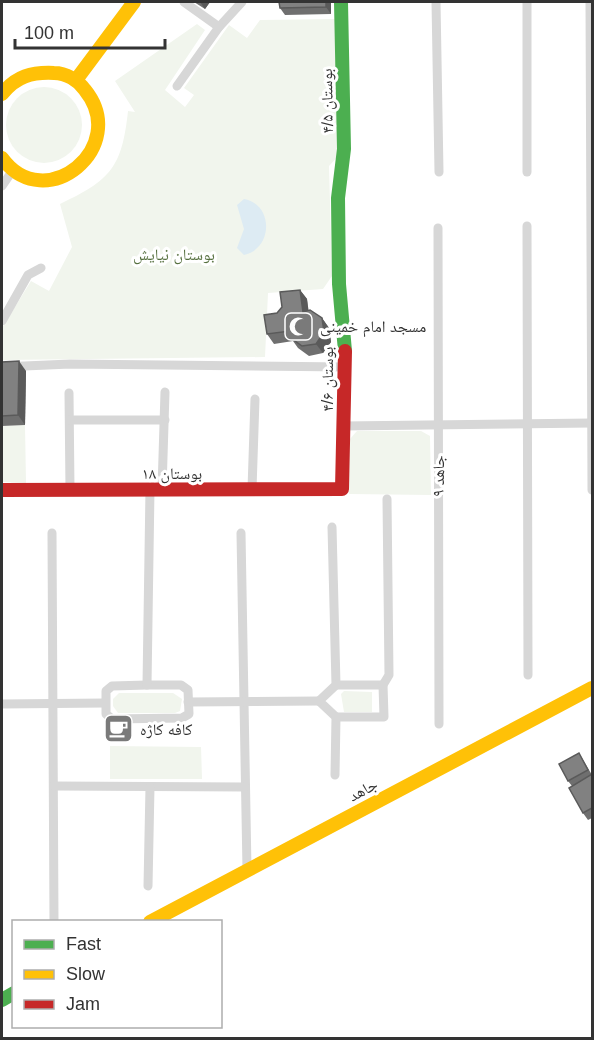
<svg xmlns="http://www.w3.org/2000/svg" width="594" height="1040" viewBox="0 0 594 1040" font-family="Helvetica,'Noto Naskh Arabic',sans-serif">
<style>
.green{fill:#f1f5ed}
.water{fill:#ddebf3}
.lines{fill:none;stroke-linecap:round;stroke-linejoin:round}
.street{stroke:#d7d7d7;stroke-width:9}
.fast{stroke:#4caf50;stroke-width:14}
.slow{stroke:#ffc107;stroke-width:14}
.jam{stroke:#c62828;stroke-width:14}
.wall{fill:#6f6f6f}
.shaded-wall{fill:#5a5a5a}
.building{fill:#818181;stroke:#5a5a5a;stroke-width:1.5}
.labels{text-anchor:middle;dominant-baseline:central;stroke-width:6;stroke-linejoin:round;paint-order:stroke}
.street-label{font-size:16px;fill:#333;stroke:#fff}
.park-label{font-size:16px;fill:#56703f;stroke:#fff}
.poi-label{font-size:16px;fill:#333;stroke:#fff;text-anchor:start}
</style>
<rect width="100%" height="100%" fill="#fff"/>
<g class="green">
<path d="M 337,19 L 342,152 L 329,166 L 332,276 L 323,289 L 268,293 L 265,357 L 2,360 L 2,328 L 31,281 L 49,291 L 72,247 L 60,204 C 111,180 122,167 128,111 L 135,112 L 115,81 L 197,24 L 205,30 L 165,90 L 185,107 L 194,95 L 184,88 L 229,25 L 247,38 L 260,20 Z"/>
<circle cx="44" cy="125" r="38"/>
<polygon points="25,425 26,483 2,482 2,426"/>
<polygon points="357,431 421,431 430,436 431,495 349,494 350,439"/>
<polygon points="344,691 372,692 372,712 344,712 341,694"/>
<polygon points="119,693 173,693 182,699 180,711 175,713 118,713 113,706 113,699"/>
<polygon points="110,746 201,747 202,779 110,779"/>
</g>
<path class="water" d="M 244,199 C 273,204 274,248 244,255 L 237,248 L 244,229 L 237,205 Z"/>
<g class="lines">
<g class="street">
<polyline points="184,2 219,27 242,2"/>
<polyline points="436,2 439,172"/>
<polyline points="527,2 527,172"/>
<polyline points="590,2 592,490"/>
<polyline points="177,86 219,27"/>
<polyline points="2,186 13,170"/>
<polyline points="527,226 528,675"/>
<polyline points="438,228 439,724"/>
<polyline points="2,321 28,275 41,268"/>
<polyline points="2,367 70,364 346,367"/>
<polyline points="69,393 70,490"/>
<polyline points="70,420 165,420"/>
<polyline points="343,426 592,423"/>
<polyline points="162,489 165,392"/>
<polyline points="252,489 255,399"/>
<polyline points="332,527 336,685 319,701 336,717 335,775"/>
<polyline points="52,533 54,922"/>
<polyline points="241,533 247,870"/>
<polygon points="147,685 181,685 188,690 189,714 182,718 112,719 106,714 106,691 112,686"/>
<polyline points="147,685 150,489"/>
<polyline points="336,685 383,685 384,717 336,717"/>
<polyline points="383,685 389,675 387,499"/>
<polyline points="188,702 319,701"/>
<polyline points="2,704 105,703"/>
<polyline points="54,786 245,787"/>
<polyline points="148,886 150,787"/>
</g>
<g class="fast">
<polyline points="341,2 344,149 338,198 339,284 345,351"/>
<polyline points="2,1000 14,993"/>
</g>
<g class="slow">
<polyline points="76,80 134,2"/>
<path d="M 2,94 C 16,76 32,72 54,73 C 66,73 78,80 85,90 C 131,147 45,217 2,158"/>
<polyline points="150,922 592,688"/>
</g>
<polyline class="jam" points="2,490 342,489 345,351"/>
</g>
<g class="wall">
<polygon points="194,2 210,2 205,9"/>
<polygon points="279,2 331,2 331,14 285,15 280,8"/>
<polygon points="300,290 307,299 308,311 322,318 329,328 331,342 323,353 309,356 298,348 293,341 274,344 267,334 277,313"/>
<polygon points="2,362 26,371 25,425 2,426"/>
<polygon points="579,753 592,775 592,818 588,820 583,813 572,786 568,781"/>
</g>
<g class="shaded-wall">
<polygon points="200,2 210,2 205,9"/>
<polygon points="326,2 331,2 331,14 326,7"/>
<polygon points="300,290 307,299 310,321 303,312"/>
<polygon points="322,318 329,328 331,342 323,353 316,344"/>
<polygon points="19,361 26,371 25,425 18,415"/>
</g>
<g class="building">
<polygon points="279,2 326,2 326,7 280,8"/>
<polygon points="300,290 303,312 310,310 322,318 324,332 316,344 302,346 291,338 290,331 267,334 264,315 277,313 282,307 280,292"/>
<polygon points="19,361 18,415 2,416 2,362"/>
<polygon points="579,753 588,770 568,781 559,764"/>
<polygon points="592,774 592,808 583,813 569,788"/>
</g>
<defs>
<symbol id="mosque-square" viewBox="-11 -11 22 22"><rect x="-9" y="-9" width="18" height="18" rx="4" fill="#7a7a7a" stroke="#fff"/><path d="M3.5-4.9A6 6 0 1 0 3.5 4.9A5 5 0 1 1 3.5-4.9Z" fill="#fff"/></symbol>
<symbol id="cafe-square" viewBox="-11 -11 22 22"><rect x="-9" y="-9" width="18" height="18" rx="4" fill="#7a7a7a" stroke="#fff"/><path d="M-5.5-4.5H6V0H3Q3 3.5 0 3.5H-2.5Q-5.5 3.5-5.5 0ZM3-3.2v2h1.7v-2ZM-6 4.5H4V6H-6Z" fill="#fff"/></symbol>
</defs>
<g fill-rule="evenodd">
<use href="#mosque-square" x="282" y="310" width="33" height="33"/>
<use href="#cafe-square" x="102" y="712" width="33" height="33"/>
</g>
<g class="labels">
<g class="street-label">
<text transform="translate(327 101) rotate(-91)">بوستان ۴/۵</text>
<text transform="translate(327 379) rotate(-90)">بوستان ۴/۶</text>
<text x="172" y="473">بوستان ۱۸</text>
<text transform="translate(438 476) rotate(-90)">جاهد ۹</text>
<text transform="translate(363 790) rotate(-28)">جاهد</text>
</g>
<g class="park-label">
<text x="174" y="254">بوستان نیایش</text>
</g>
<g class="poi-label">
<text x="320" y="326">مسجد امام خمینی</text>
<text x="140" y="729">کافه کاژه</text>
</g>
</g>
<rect width="594" height="1040" fill="none" stroke="#333333" stroke-width="6"/>
<rect x="12" y="920" width="210" height="108" fill="#ffffff" stroke="#adadad" stroke-width="1.5"/>
<rect x="24" y="940" width="30" height="9" fill="#4caf50" stroke="#adadad" stroke-width="1.5"/>
<text x="66" y="950" font-size="18" fill="#333333">Fast</text>
<rect x="24" y="970" width="30" height="9" fill="#ffc107" stroke="#adadad" stroke-width="1.5"/>
<text x="66" y="980" font-size="18" fill="#333333">Slow</text>
<rect x="24" y="1000" width="30" height="9" fill="#c62828" stroke="#adadad" stroke-width="1.5"/>
<text x="66" y="1010" font-size="18" fill="#333333">Jam</text>
<path d="M15 39v9h150v-9" fill="none" stroke="#333333" stroke-width="3"/>
<text x="24" y="39" font-size="18" fill="#333333" stroke="#ffffff" stroke-width="4.5" paint-order="stroke">100 m</text>
</svg>
